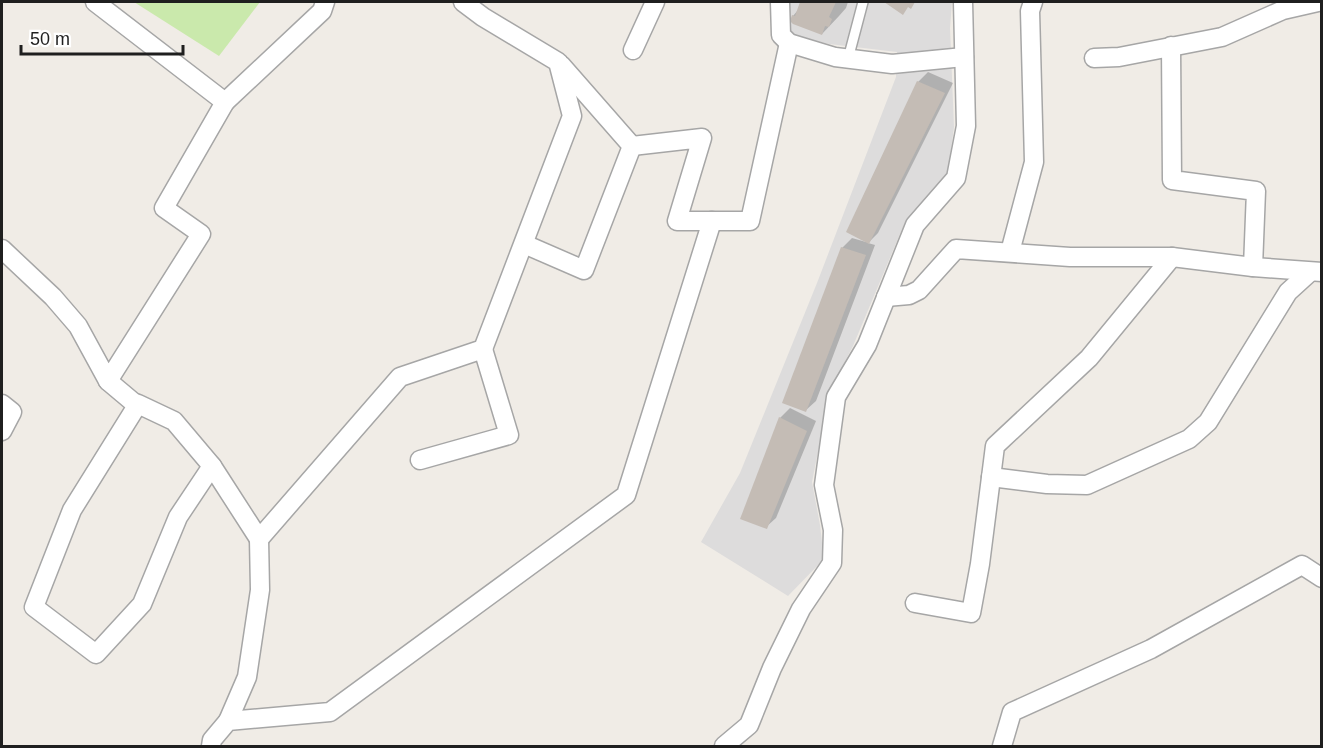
<svg xmlns="http://www.w3.org/2000/svg" width="1323" height="748" viewBox="0 0 1323 748" font-family="Helvetica,sans-serif">
<style>
.residential{fill:#dddcdc}
.grass{fill:#cae9ac}
.shadow{fill:#0003}
.building{fill:#c4bcb5}
.lines{fill:none;stroke-linecap:round;stroke-linejoin:round}
.service-casing{stroke:#a6a6a6;stroke-width:12}
.minor-casing{stroke:#a6a6a6;stroke-width:21}
.service{stroke:#fff;stroke-width:9}
.minor{stroke:#fff;stroke-width:18}
</style>
<rect width="100%" height="100%" fill="#f0ece6"/>
<polygon class="residential" points="790,2 952,2 950,28 954,127 948,173 905,222 853,346 830,391 812,482 820,525 824,559 788,596 701,542 740,473 817,283 896,77 897,52 829,44 791,35"/>
<polygon class="grass" points="134,2 260,2 219,56"/>
<g class="shadow">
<polygon points="802,2 848,2 846,8 839,16 822,34 793,16 798,10"/>
<polygon points="928,72 953,83 878,233 868,243 875,245 816,401 806,410 842,248 852,238 866,242 918,82"/>
<polygon points="790,408 816,421 776,518 766,527 780,418"/>
</g>
<g class="building">
<polygon points="800,2 836,2 829,17 832,19 829,27 825,26 822,35 793,24 790,21 792,15 795,16"/>
<polygon points="884,2 915,2 911,9 908,7 903,15"/>
<polygon points="917,81 945,93 869,244 846,232"/>
<polygon points="841,247 866,255 806,412 782,403"/>
<polygon points="779,417 807,431 767,529 740,519"/>
</g>
<g class="lines">
<defs>
<polyline id="service" points="848,59 863,2"/>
<g id="minor">
<polyline points="780,2 781,35 789,43 835,57 892,64 964,57"/>
<polyline points="1171,46 1172,180 1256,191 1253,267"/>
<polyline points="633,50 655,2"/>
<polyline points="1094,58 1119,57 1222,37 1283,10 1318,2"/>
<polyline points="225,102 322,11 325,2"/>
<polyline points="632,146 702,138 677,221 750,221 789,43"/>
<polyline points="524,244 584,270 632,146 561,65"/>
<polyline points="2,249 53,297 78,326 108,381 201,234 164,208 225,102 95,2"/>
<polyline points="1010,252 1034,162 1030,11 1033,2"/>
<polyline points="886,297 909,295 919,290 956,249 1070,257 1172,257 1253,267 1322,272"/>
<polyline points="108,381 133,402 138,404 174,421 212,466 178,517 142,604 96,654 34,607 72,510 138,404"/>
<polyline points="2,404 12,412 2,431"/>
<polyline points="420,460 509,435 483,349"/>
<polyline points="212,466 259,539 400,377 483,349 572,116 558,62 483,17 463,2"/>
<polyline points="991,477 1047,484 1087,485 1189,439 1208,422 1288,292 1310,272"/>
<polyline points="915,603 971,613 980,564 995,446 1089,358 1172,257"/>
<polyline points="228,721 247,677 260,590 259,539"/>
<polyline points="211,746 212,740 228,721 330,712 626,495 712,221"/>
<polyline points="724,746 749,725 772,668 801,609 832,563 833,530 824,485 836,397 867,345 915,225 956,178 966,126 963,2"/>
<polyline points="1002,746 1012,712 1151,649 1302,565 1322,578"/>
</g>
</defs>
<use href="#service" class="service-casing"/>
<use href="#minor" class="minor-casing"/>
<use href="#service" class="service"/>
<use href="#minor" class="minor"/>
</g>
<rect width="1323" height="748" fill="none" stroke="#1f1f1f" stroke-width="6"/>
<path d="M21 45v9h162v-9" fill="none" stroke="#1f1f1f" stroke-width="3"/>
<text x="30" y="45" font-size="18" fill="#1f1f1f" stroke="#ffffff" stroke-width="4.5" paint-order="stroke">50 m</text>
</svg>
